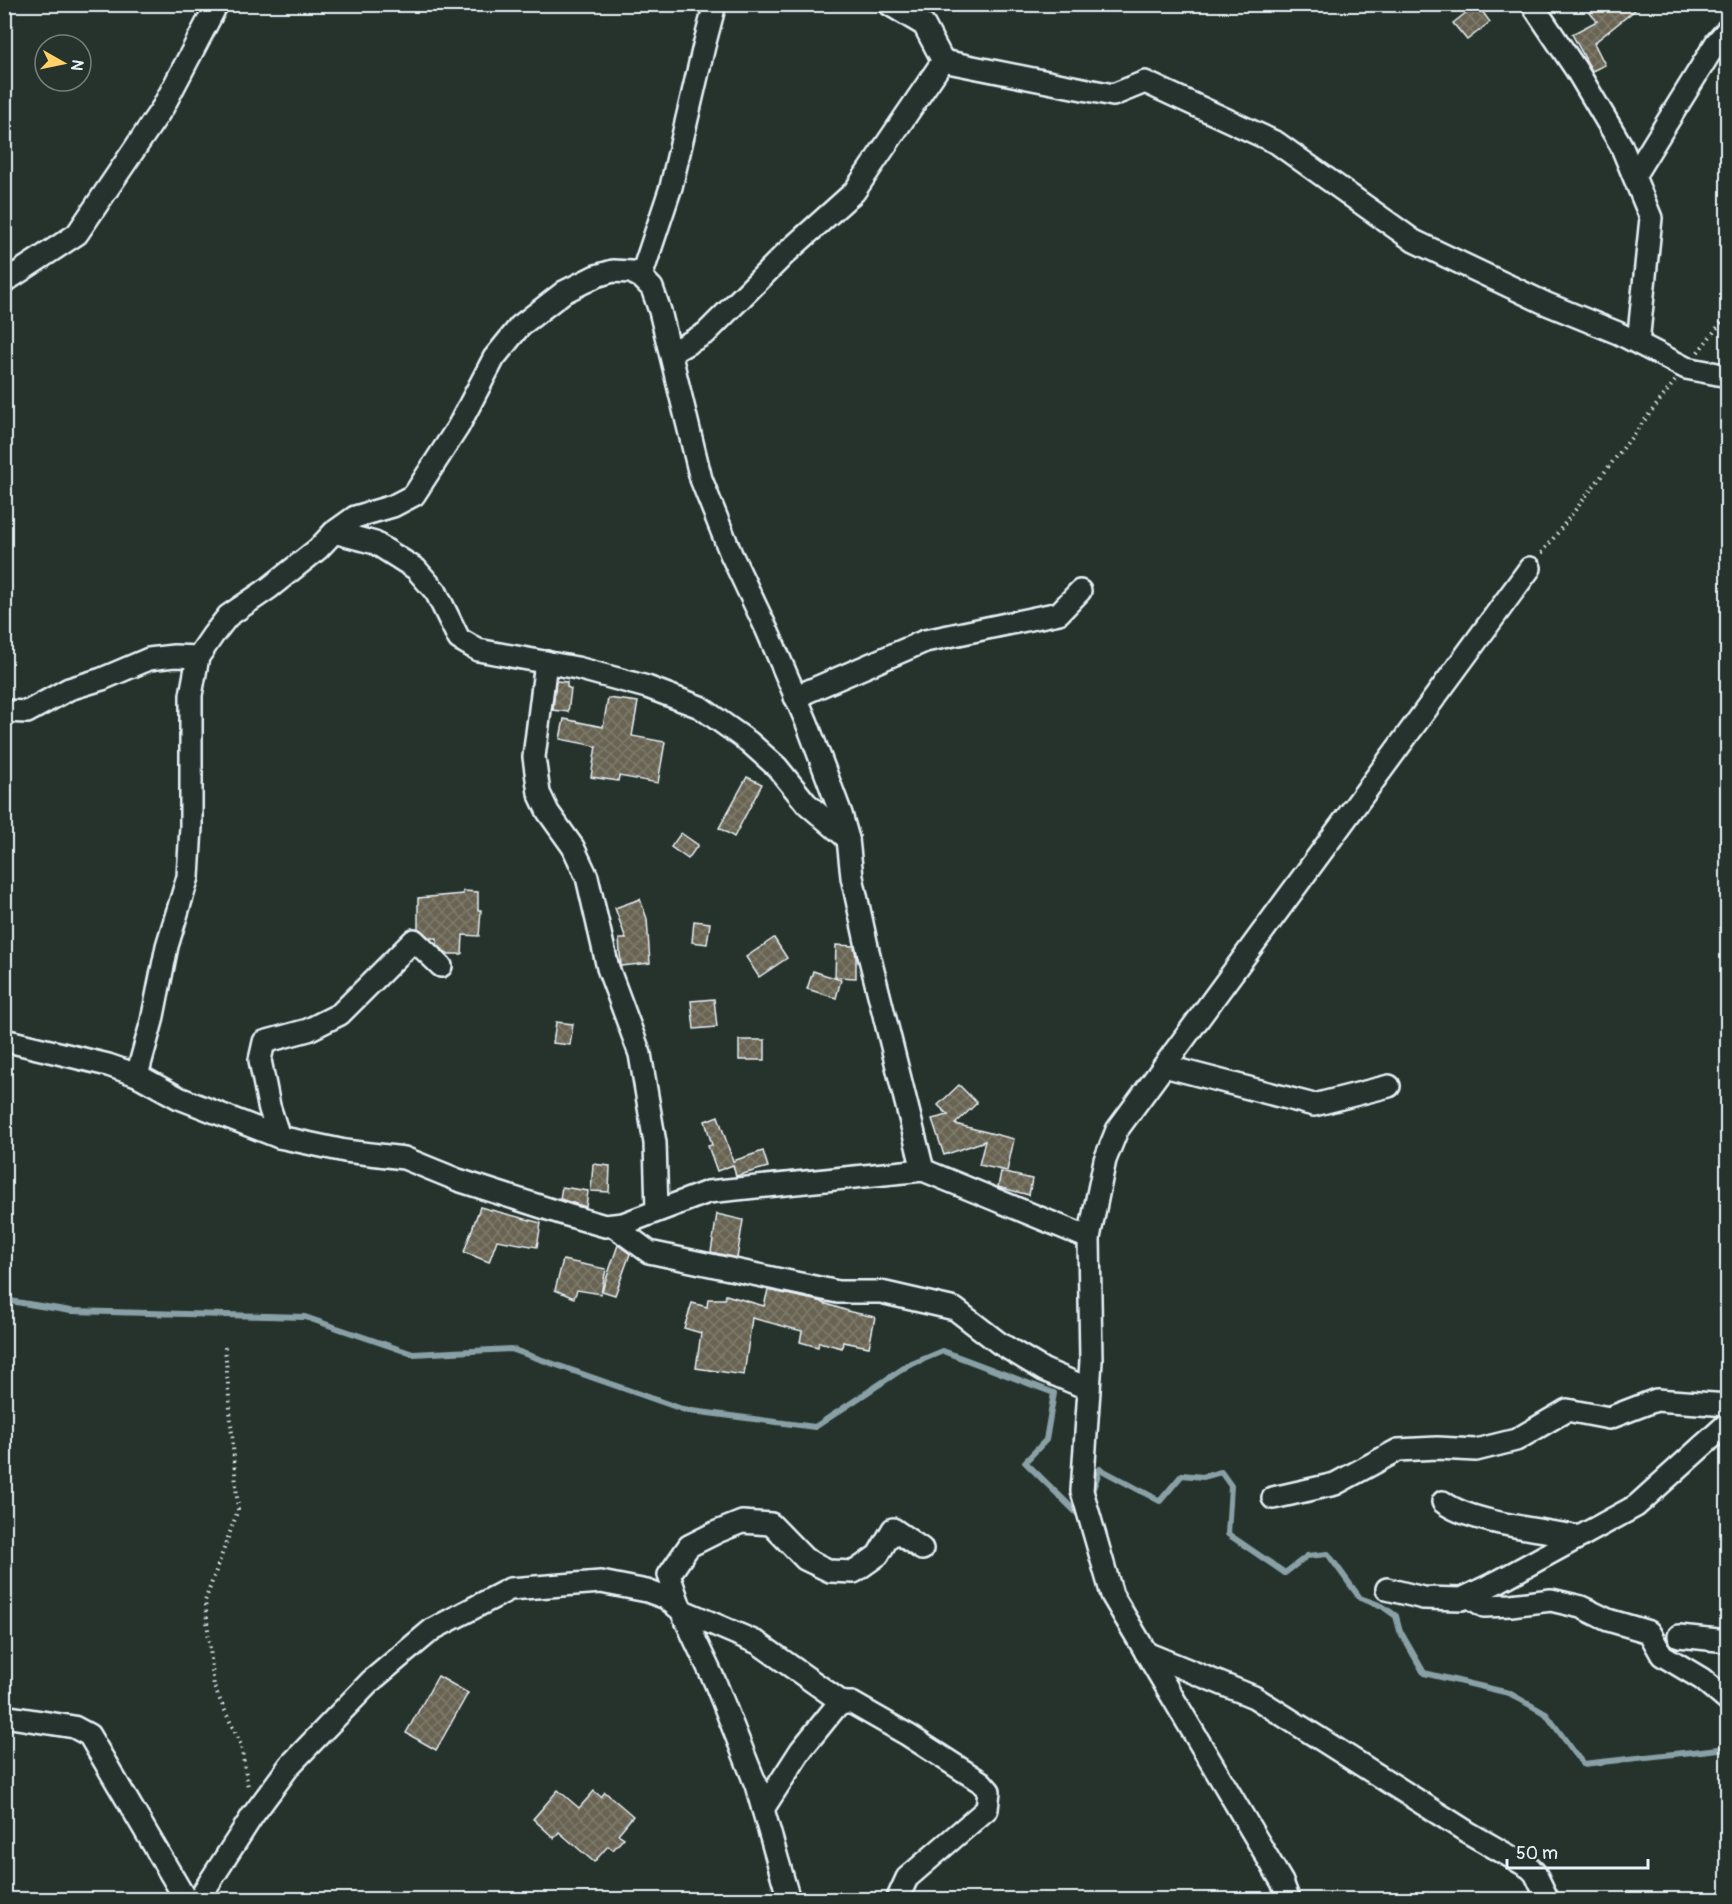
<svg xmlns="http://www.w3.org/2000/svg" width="1732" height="1904" viewBox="0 0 1732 1904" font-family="Pangolin,sans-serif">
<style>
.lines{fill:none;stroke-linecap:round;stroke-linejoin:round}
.stream{stroke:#89a1a6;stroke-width:6}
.building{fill:url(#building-cross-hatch);stroke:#e8f1f8;stroke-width:1.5}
.minor-casing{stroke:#e8f1f8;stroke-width:26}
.path{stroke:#e8f1f8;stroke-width:4;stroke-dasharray:1.5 4.5;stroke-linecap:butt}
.minor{stroke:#26332d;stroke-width:21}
</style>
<defs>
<pattern id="building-cross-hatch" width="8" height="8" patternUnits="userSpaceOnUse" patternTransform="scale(1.5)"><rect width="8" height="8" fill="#696452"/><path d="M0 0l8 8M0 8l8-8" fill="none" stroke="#7e7b6c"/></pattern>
</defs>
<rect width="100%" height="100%" fill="#26332d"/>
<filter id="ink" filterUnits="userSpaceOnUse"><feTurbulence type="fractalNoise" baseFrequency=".0167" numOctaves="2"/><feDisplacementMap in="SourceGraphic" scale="12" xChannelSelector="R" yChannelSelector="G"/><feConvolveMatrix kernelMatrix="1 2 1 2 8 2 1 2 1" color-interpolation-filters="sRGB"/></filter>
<g filter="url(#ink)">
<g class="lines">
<g class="stream">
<polyline points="4,1300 71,1311 305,1317 413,1354 511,1349 685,1410 815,1427 907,1366 943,1351 1054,1393 1046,1440 1025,1462 1082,1518"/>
<polyline points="1091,1494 1100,1469 1160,1501 1182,1475 1203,1477 1221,1472 1231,1486 1228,1534 1285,1573 1307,1556 1328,1554 1360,1598 1382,1606 1396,1616 1400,1631 1424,1673 1509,1693 1546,1714 1583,1764 1728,1748"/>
</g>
</g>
<g class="building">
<polygon points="1477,4 1490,22 1467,40 1453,23"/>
<polygon points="1600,4 1618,4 1622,9 1632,4 1635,10 1594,43 1605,65 1592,71 1572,34 1597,21 1590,13"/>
<polygon points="556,681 567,682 567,687 571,689 568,712 553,710"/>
<polygon points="608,698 638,702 632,736 665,742 658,783 619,776 618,781 591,777 596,746 560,739 564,719 603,727"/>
<polygon points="747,777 762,784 734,837 719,828"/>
<polygon points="681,833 698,845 688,859 671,847"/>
<polygon points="463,891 478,892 478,910 481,910 479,936 463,935 462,954 447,954 437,944 437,938 430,938 418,928 418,898 463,894"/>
<polygon points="640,899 647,919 650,963 621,966 619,939 626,939 615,908"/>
<polygon points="694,921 710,923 707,944 692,942"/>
<polygon points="774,938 787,958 759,977 746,957"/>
<polygon points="836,945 854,946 856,957 856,978 835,977"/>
<polygon points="813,971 841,980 836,998 807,989"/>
<polygon points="714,999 717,1027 694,1029 691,1001"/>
<polygon points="556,1022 573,1024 570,1045 553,1043"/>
<rect x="739" y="1040" width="26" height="20"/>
<polygon points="959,1085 977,1103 955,1124 1014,1139 1007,1171 979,1165 985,1141 944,1155 932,1119 948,1115 938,1105"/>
<polygon points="718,1116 733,1161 763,1151 768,1167 736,1176 733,1165 717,1171 708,1146 712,1145 705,1121"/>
<polygon points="593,1164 610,1166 609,1192 591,1191"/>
<polygon points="1001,1172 1032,1179 1029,1195 998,1187"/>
<polygon points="562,1187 588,1191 586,1207 560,1199"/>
<polygon points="480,1207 541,1223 537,1247 497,1240 489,1262 464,1252"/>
<polygon points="717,1214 743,1220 737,1258 711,1252"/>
<polygon points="618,1245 630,1254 615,1295 602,1291"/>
<polygon points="563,1260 606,1269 601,1294 577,1290 574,1298 555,1290"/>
<polygon points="768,1290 823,1302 823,1303 851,1312 875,1317 869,1347 843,1342 842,1348 819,1342 818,1347 800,1342 802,1331 752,1318 744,1375 696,1368 701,1333 684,1328 692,1303 707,1307 708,1299 725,1299 726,1295 764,1306"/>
<polygon points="438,1676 468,1693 436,1750 406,1733"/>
<polygon points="558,1790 579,1808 594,1791 601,1797 605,1792 633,1816 618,1834 624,1838 613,1850 608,1846 594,1862 559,1832 554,1838 533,1819"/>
</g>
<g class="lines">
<defs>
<g id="minor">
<polyline points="1532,4 1577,71 1621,145 1651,218 1638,343"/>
<polyline points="943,61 1113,95 1145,82 1277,143 1414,241 1547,304 1618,333 1686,368 1728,376"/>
<polyline points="1634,176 1716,43 1728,29"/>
<polyline points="641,277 671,187 704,46 715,4"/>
<polyline points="4,282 77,234 163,107 217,4"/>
<polyline points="671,353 706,333 785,254 854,192 943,61 924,25 889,4"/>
<polyline points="334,532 375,543 416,569 436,592 459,639 478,650 577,668 647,687 700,707 749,742 777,767 806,803 848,839"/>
<polyline points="546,662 534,757 539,793 548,812 573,847 587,877 608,968 640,1054 655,1143 657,1210"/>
<polyline points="795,697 925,641 1059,613 1080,591"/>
<polyline points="4,711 27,712 69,689 102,679 149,659 174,656 198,657"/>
<polyline points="4,1040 108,1065 137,1075 179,1098 279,1137 345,1151 404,1158 458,1180 567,1215 605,1226 623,1224 708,1192 923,1170 1089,1238"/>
<polyline points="1164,1066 1314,1105 1389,1086"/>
<polyline points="137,1075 152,1021 167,946 188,877 191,827 191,695 198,657 213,635 228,616 269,588 318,549 334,532 355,517 393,506 414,495 458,427 494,358 520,326 564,292 596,276 613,271 631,272 641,277 652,288 660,311 701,479 731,554 767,630 807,723 841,814 848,839 852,877 868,951 923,1170"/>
<polyline points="279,1137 269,1106 260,1060 264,1042 308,1030 340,1014 414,940 441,966"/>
<polyline points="614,1226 649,1252 838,1292 881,1292 955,1309 999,1343 1044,1370 1089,1389"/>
<polyline points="1273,1498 1335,1484 1398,1450 1437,1448 1476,1450 1516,1440 1567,1410 1609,1418 1656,1400 1728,1405"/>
<path d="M 1443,1502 C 1470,1523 1544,1530 1580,1537"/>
<polyline points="1387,1589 1423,1598 1462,1599 1499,1581 1636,1506 1728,1423"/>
<polyline points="1468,1596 1484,1606 1511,1605 1551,1600 1581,1607 1608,1620 1649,1632 1662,1655 1702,1679 1728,1701"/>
<polyline points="1679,1636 1728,1641"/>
<polyline points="1146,1653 1254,1697 1469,1833 1530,1868 1535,1873 1548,1900"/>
<polyline points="843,1703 758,1643 681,1610 669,1575 689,1546 717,1532 742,1522 771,1524 805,1559 830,1571 854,1572 878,1555 893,1529 922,1549"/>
<polyline points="4,1716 74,1727 89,1735 186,1900"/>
<polyline points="763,1809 801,1750 835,1708 843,1703 852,1703 908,1735 981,1782 989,1791 987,1809 907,1878 897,1900"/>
<polyline points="198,1900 253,1815 290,1765 371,1681 433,1629 510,1589 601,1582 647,1591 666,1598 681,1610 715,1682 756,1785 789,1900"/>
<polyline points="1289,1900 1282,1882 1112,1595 1082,1491 1091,1361 1089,1238 1105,1160 1117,1130 1530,568"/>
</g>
</defs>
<use href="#minor" class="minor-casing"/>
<g class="path">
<polyline points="1698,352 1728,314"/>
<polyline points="1542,553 1675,381"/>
<polyline points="225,1347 238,1510 205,1601 214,1687 241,1745 248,1787"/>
</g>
<use href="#minor" class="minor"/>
</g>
</g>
<rect width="1732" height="1904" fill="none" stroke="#26332d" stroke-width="24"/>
<rect x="12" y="12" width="1708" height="1880" fill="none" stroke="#e8f1f8" stroke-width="2" filter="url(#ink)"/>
<g transform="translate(63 63) rotate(99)"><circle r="28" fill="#26332d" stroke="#747f7e" stroke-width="1.5"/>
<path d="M0-4.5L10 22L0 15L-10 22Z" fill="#ffd166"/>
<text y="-9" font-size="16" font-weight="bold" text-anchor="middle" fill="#e8f1f8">N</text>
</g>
<path d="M1507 1859v9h141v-9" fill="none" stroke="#e8f1f8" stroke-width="3"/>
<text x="1516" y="1859" font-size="18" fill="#e8f1f8" stroke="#26332d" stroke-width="4.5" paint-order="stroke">50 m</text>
</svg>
